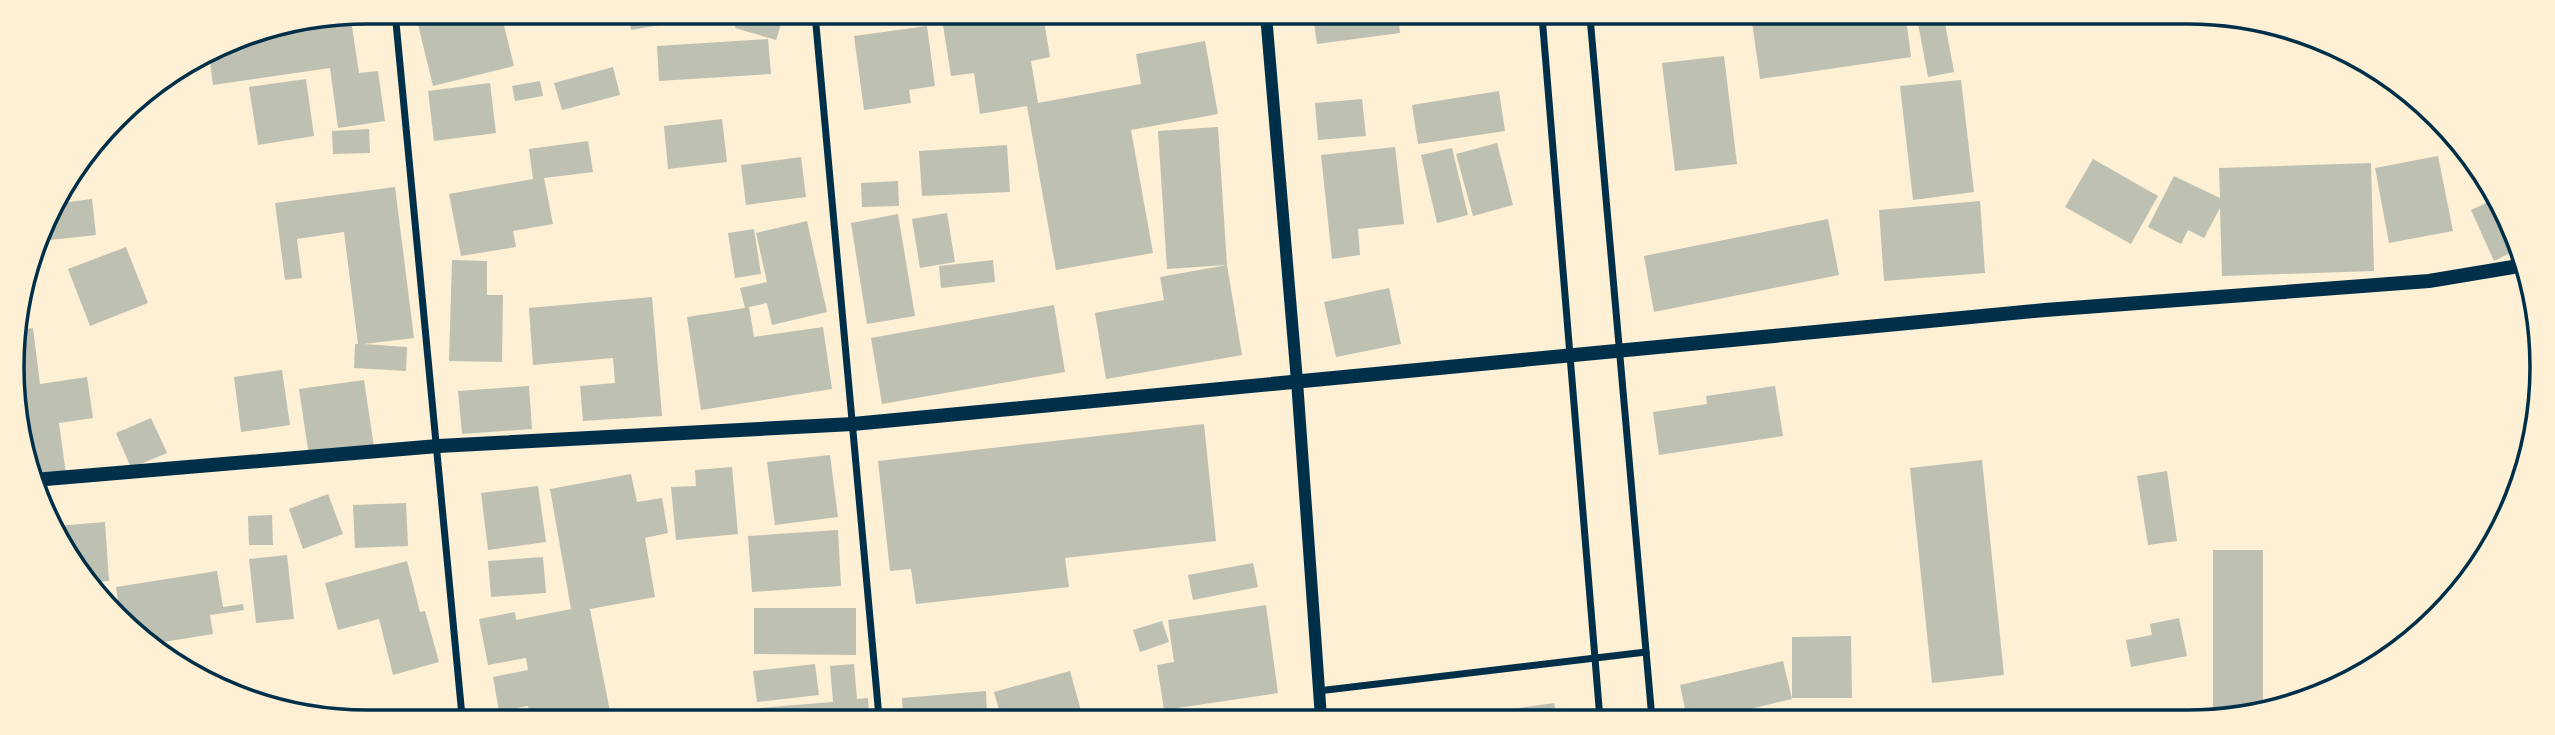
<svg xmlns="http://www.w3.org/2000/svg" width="2555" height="735" viewBox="0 0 2555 735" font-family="'Golos Text',sans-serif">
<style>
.building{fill:#bec0b2}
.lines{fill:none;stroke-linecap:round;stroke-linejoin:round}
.minor{stroke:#003049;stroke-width:7}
.tertiary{stroke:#003049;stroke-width:12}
.secondary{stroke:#003049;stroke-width:14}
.rim{fill:none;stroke:#003049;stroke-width:3.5}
</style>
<rect width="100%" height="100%" fill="#fdf0d5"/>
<g class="building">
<polygon points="372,12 373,17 351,20 359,73 378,71 385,121 338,128 330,68 213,85 209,54 225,46 224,44 232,39"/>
<polygon points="415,12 462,13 463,14 501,13 514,66 433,86"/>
<polygon points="628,13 670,13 672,23 631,30"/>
<polygon points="739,14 784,14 776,40 735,28"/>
<polygon points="1011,15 1043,15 1050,57 1031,61 1038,103 1141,84 1136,54 1205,41 1218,114 1131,130 1153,253 1056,270 1027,106 980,114 974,73 951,76 943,25"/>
<polygon points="1313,16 1398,16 1400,33 1317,44"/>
<polygon points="1788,17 1906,18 1911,57 1760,79 1752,22"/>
<polygon points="1917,18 1944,18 1954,72 1928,77"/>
<polygon points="927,26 935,86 909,90 911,103 864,110 854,36"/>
<polygon points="768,39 771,74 659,81 657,46"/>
<polygon points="1724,56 1737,164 1675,171 1662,63"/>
<polygon points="613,67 620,95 562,110 554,83"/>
<polygon points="306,79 314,136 258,145 249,87"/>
<polygon points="1961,80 1974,192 1913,200 1900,86"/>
<polygon points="540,81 543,96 515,101 512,86"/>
<polygon points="490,83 496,133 434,141 428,91"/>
<polygon points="1499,91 1505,131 1418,144 1412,105"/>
<polygon points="1362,99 1366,136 1318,140 1315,103"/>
<polygon points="722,119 727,162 668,169 664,126"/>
<polygon points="1218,127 1227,265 1167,269 1158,131"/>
<polygon points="369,129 370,153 333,154 332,131"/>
<polygon points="588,141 593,172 544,178 553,224 513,231 516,247 461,256 449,194 533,179 529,149"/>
<polygon points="1497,143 1513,205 1473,216 1456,154"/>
<polygon points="1007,145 1010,192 922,196 919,151"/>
<polygon points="1395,147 1404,224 1358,229 1360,255 1332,259 1321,155"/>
<polygon points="1452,148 1468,215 1437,223 1421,155"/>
<polygon points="2438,156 2453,231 2389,243 2375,168"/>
<polygon points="801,157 806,197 746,205 741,165"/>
<polygon points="2093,159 2158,196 2131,244 2065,207"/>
<polygon points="2371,163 2374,271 2222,276 2220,208 2204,238 2188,230 2181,244 2148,227 2174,176 2220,198 2219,168"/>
<polygon points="898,181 899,206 862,207 861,183"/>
<polygon points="395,187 414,338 364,344 407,347 406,371 354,368 355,344 358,344 344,232 297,239 302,278 285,280 275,203"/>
<polygon points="92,199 96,235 41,241 49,211 54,204"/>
<polygon points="2495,199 2516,250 2494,261 2471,210"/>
<polygon points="1980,201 1985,273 1884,281 1879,210"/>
<polygon points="947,213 955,262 920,268 912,219"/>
<polygon points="898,214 915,316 867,324 851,223"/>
<polygon points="1828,219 1839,275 1654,312 1644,256"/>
<polygon points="807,221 827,312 772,325 767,303 749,307 754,337 823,327 832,389 701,410 687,317 745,308 740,288 767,282 756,233"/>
<polygon points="754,229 761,274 735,278 728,233"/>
<polygon points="126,247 148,303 90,326 68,269"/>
<polygon points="452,260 487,261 487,295 503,295 502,362 449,361"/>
<polygon points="993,260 995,282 941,288 939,266"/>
<polygon points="1227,265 1242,355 1106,379 1095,313 1164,300 1160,277"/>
<polygon points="1389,288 1401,344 1336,357 1324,302"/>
<polygon points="652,297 662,416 583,421 580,386 615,383 613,358 533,365 529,308"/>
<polygon points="1054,305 1065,372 882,404 871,338"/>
<polygon points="33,328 40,384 87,377 93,418 59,423 66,474 34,478 24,460 13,344 17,330"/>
<polygon points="282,370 290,425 241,432 234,377"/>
<polygon points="364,380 374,447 309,456 299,389"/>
<polygon points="529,386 532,429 462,434 458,391"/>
<polygon points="1775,386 1783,436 1659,455 1653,412 1707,404 1706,396"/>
<polygon points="151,418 167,453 131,468 116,433"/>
<polygon points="1204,424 1216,541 1065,558 1069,587 916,604 911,569 890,571 878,461"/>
<polygon points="830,455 838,517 775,525 767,462"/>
<polygon points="1982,460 2004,675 1932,683 1910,468"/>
<polygon points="732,467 738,534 676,540 671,487 696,486 695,470"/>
<polygon points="2167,471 2177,541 2148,545 2137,476"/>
<polygon points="631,474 637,502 662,498 668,533 645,538 655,597 590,609 611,717 530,716 528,706 499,711 493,677 528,670 526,658 488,665 479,619 515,612 516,620 571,609 550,489"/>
<polygon points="538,486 546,542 488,550 481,493"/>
<polygon points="328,494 343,534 303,549 289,509"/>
<polygon points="406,503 408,546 355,548 353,505"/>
<polygon points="272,515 273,545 249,545 248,516"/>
<polygon points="105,522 109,581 85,583 57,526"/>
<polygon points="838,530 841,586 752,592 748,536"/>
<polygon points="2213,550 2263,550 2263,711 2233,720 2213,720"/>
<polygon points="287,555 294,619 256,623 249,559"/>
<polygon points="543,557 546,593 491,597 488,561"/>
<polygon points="407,561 420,612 425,611 439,662 393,675 379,619 338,630 325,583"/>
<polygon points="1253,563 1258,587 1193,600 1188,575"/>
<polygon points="217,571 223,607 243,604 244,610 210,615 213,634 151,644 120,616 116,587"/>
<polygon points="1266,605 1278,693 1164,710 1157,665 1174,662 1168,620"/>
<polygon points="754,608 856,608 856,655 754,654"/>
<polygon points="2179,618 2187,656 2131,667 2126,640 2152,635 2150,624"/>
<polygon points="1162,621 1169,642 1140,652 1133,630"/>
<polygon points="1851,636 1852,698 1792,698 1792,637"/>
<polygon points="1783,661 1792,699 1708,719 1687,719 1680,685"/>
<polygon points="815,664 819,695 757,702 753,671"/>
<polygon points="854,664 857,699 868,698 869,717 736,717 736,710 833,702 830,666"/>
<polygon points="1070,671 1083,718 1001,717 994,692"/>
<polygon points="986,691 987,717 903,717 902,698"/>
<polygon points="1554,703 1557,718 1477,718 1476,714"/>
<polygon points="1264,711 1264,718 1221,718 1221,716"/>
</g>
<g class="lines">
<g class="minor">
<polyline points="395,12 462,716"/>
<polyline points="815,14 879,717"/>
<polyline points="1542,16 1600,719"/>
<polyline points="1590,17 1652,719"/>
<polyline points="1318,691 1646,652"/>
</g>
<polyline class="tertiary" points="1266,15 1297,381 1321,718"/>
<polyline class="secondary" points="34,480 438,446 853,424 2045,310 2429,281 2513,267 2521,261"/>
</g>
<path d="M0 0H2555V735H0ZM367 24H2187A343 343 0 0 1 2530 367V367A343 343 0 0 1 2187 710H367A343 343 0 0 1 24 367V367A343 343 0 0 1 367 24Z" fill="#fdf0d5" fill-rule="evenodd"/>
<path class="rim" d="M367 24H2187A343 343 0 0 1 2530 367V367A343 343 0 0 1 2187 710H367A343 343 0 0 1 24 367V367A343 343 0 0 1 367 24Z"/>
</svg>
